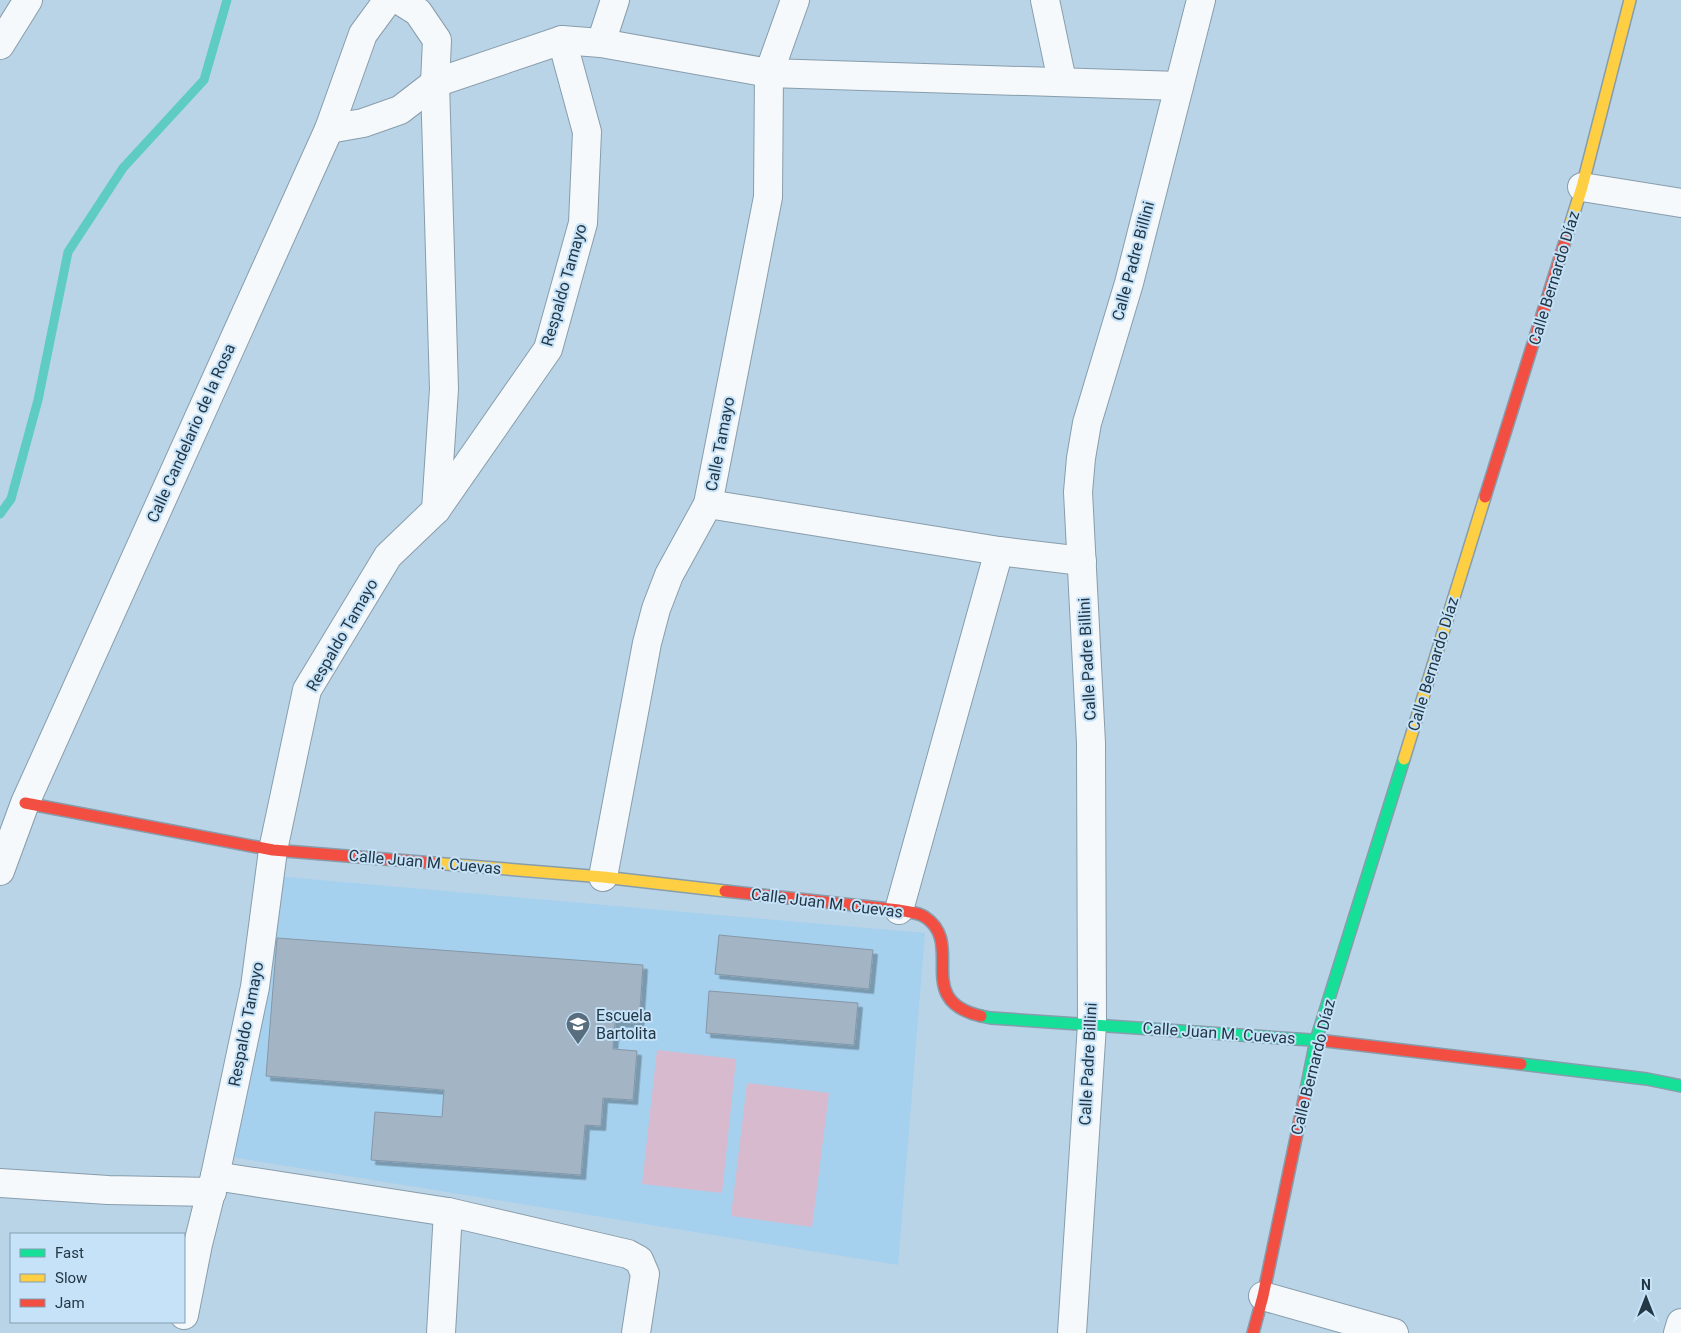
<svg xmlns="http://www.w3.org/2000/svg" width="1681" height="1333" viewBox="0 0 1681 1333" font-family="Roboto,sans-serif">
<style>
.built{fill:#a5d0ee}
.green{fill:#d8bacf}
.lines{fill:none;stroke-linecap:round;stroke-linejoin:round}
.stream{stroke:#5eccc2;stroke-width:9}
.building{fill:#a3b4c5;stroke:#8697a7;filter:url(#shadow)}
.street-casing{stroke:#889dac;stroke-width:30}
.fast-casing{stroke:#889dac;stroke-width:14}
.slow-casing{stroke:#889dac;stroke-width:14}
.jam-casing{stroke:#889dac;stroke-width:14}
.street{stroke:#f5f9fb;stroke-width:28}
.fast{stroke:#16e098;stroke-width:11}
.slow{stroke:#ffcf43;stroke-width:11}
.jam{stroke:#f24e42;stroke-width:11}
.labels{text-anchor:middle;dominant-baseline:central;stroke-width:4;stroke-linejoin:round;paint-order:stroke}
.street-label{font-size:16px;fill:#233745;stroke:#c5e2f8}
.poi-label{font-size:16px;fill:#233745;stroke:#c5e2f8;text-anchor:start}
</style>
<defs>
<filter id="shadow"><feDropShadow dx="4.5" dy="4.5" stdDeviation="0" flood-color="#0004"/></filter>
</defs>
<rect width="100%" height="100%" fill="#bad4e7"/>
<polygon class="built" points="263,875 925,933 898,1265 225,1156"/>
<g class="green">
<polygon points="657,1050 736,1059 722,1193 642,1184"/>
<polygon points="747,1083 829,1093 812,1227 731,1216"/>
</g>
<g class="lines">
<polyline class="stream" points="0,514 11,499 38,400 68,252 123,168 204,80 227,0"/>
</g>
<g class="building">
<polygon points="719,935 873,950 869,989 715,974"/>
<polygon points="277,938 643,965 639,1023 615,1022 613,1049 637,1051 633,1100 603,1098 601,1126 585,1125 581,1175 371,1160 375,1112 442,1117 444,1090 266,1076"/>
<polygon points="709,991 858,1003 854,1045 706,1033"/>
</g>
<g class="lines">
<defs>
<g id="street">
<polyline points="399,0 418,12 437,40 435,83 444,389 436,510"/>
<polyline points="1045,0 1062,81"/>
<polyline points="601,43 615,0"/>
<polyline points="0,45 28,0"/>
<polyline points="329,129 363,123 400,110 435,83 562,40 601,43 769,73 1179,86"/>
<polyline points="1582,187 1681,203"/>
<polyline points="708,504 999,551 1082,561"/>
<polyline points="0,871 25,803 329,129 363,34 388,0"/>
<polyline points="603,877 647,643 656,609 669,575 708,504 768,197 769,73 795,0"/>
<polyline points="899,910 999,551"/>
<polyline points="215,1176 448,1212 628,1254 639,1260 645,1274 636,1333"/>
<polyline points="0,1183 108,1190 212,1192"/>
<polyline points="1263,1296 1394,1333"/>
<polyline points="184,1315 198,1244 215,1176 255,987 273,850 307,690 388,556 436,510 548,349 583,223 587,132 562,40"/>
<polyline points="441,1333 448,1212"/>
<polyline points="1072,1333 1092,1025 1091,743 1078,492 1081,458 1087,423 1129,283 1201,0"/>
<polyline points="1678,1333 1681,1323"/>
</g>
<g id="fast">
<polyline points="981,1016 991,1018 1326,1041"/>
<polyline points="1521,1064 1647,1079 1681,1086"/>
<polyline points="1306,1090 1316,1040 1404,759"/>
</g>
<g id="slow">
<polyline points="1567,235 1582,187 1630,0"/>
<polyline points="1404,759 1485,497"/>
<polyline points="433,863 603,877 725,891"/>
</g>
<g id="jam">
<polyline points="1485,497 1567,235"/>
<polyline points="25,803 273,850 433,863"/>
<path d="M 725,891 L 899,910 C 907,912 918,912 925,917 C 966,944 912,1000 981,1016"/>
<polyline points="1326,1041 1521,1064"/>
<polyline points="1253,1333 1263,1296 1306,1090"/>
</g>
</defs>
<use href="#street" class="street-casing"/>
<use href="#fast" class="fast-casing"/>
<use href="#slow" class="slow-casing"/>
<use href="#jam" class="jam-casing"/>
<use href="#street" class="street"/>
<use href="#fast" class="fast"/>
<use href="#slow" class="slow"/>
<use href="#jam" class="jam"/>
</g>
<defs>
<symbol id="school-pin" viewBox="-11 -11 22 30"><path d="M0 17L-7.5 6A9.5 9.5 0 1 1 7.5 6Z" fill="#586e7e" stroke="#c5e2f8"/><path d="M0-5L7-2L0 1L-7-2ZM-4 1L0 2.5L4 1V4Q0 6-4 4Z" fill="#fff"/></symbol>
</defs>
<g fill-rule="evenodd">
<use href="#school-pin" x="564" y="1010" width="28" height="38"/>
</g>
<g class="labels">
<g class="street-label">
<text transform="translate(1133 261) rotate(-75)">Calle Padre Billini</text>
<text transform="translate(1554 278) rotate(-73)">Calle Bernardo Díaz</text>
<text transform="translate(564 285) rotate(-74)">Respaldo Tamayo</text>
<text transform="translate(191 433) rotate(-66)">Calle Candelario de la Rosa</text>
<text transform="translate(720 444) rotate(-79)">Calle Tamayo</text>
<text transform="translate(342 635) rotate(-60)">Respaldo Tamayo</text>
<text transform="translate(1087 659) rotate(-93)">Calle Padre Billini</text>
<text transform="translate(1433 664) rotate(-73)">Calle Bernardo Díaz</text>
<text transform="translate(425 862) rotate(5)">Calle Juan M. Cuevas</text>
<text transform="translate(827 903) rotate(7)">Calle Juan M. Cuevas</text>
<text transform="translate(246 1024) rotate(-79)">Respaldo Tamayo</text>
<text transform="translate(1219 1033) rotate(4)">Calle Juan M. Cuevas</text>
<text transform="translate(1088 1064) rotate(-87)">Calle Padre Billini</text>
<text transform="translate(1313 1067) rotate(-76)">Calle Bernardo Díaz</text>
</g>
<g class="poi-label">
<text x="596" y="1015">Escuela<tspan x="596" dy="18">Bartolita</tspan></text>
</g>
</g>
<rect x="10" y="1233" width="175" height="90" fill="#c5e2f8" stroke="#849eb0"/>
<rect x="20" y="1249" width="25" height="8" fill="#16e098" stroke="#849eb0"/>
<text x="55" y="1258" font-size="15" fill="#233745">Fast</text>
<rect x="20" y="1274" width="25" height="8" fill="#ffcf43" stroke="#849eb0"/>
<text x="55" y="1283" font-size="15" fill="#233745">Slow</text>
<rect x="20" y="1299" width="25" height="8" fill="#f24e42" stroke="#849eb0"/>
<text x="55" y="1308" font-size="15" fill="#233745">Jam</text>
<g transform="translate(1646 1298)" stroke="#c5e2f8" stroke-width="4" paint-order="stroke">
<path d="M0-4L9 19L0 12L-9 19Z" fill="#233745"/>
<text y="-8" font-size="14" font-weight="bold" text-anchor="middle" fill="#233745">N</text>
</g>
</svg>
